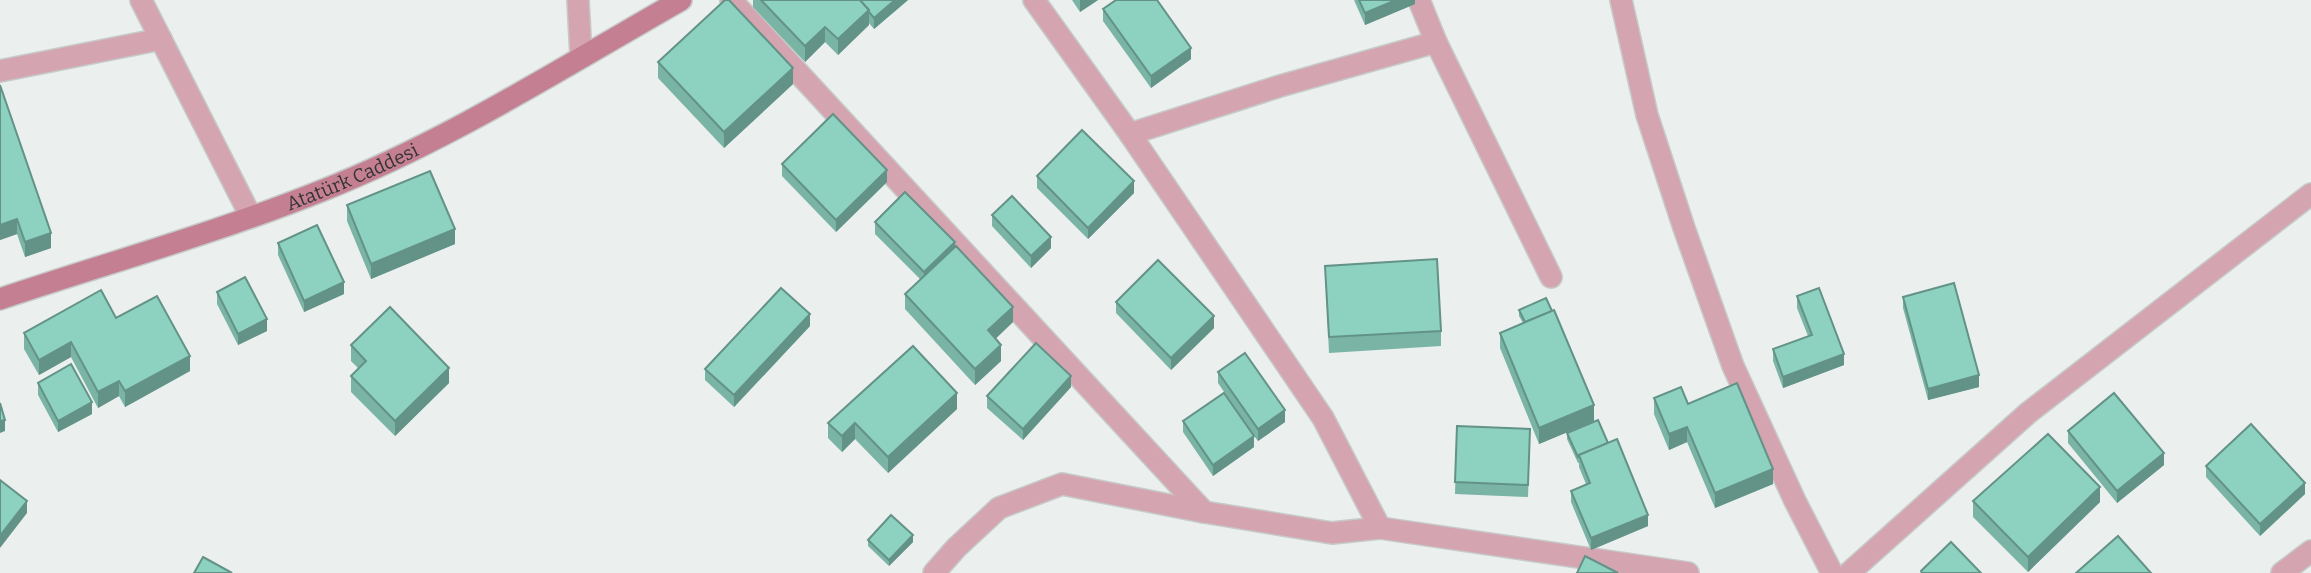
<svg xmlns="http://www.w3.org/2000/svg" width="2311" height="573" viewBox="0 0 2311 573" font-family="Bitter,serif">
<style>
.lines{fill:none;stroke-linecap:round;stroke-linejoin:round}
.street-casing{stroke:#c6cac9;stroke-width:24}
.secondary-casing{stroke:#c6cac9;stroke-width:24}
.street{stroke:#d5a4b1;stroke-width:21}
.secondary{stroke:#c57f93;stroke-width:21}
.wall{fill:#79b4a5}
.shaded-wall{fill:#639286}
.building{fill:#8dd1c0;stroke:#639286;stroke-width:2}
.labels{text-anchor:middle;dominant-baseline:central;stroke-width:5;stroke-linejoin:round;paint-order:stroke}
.street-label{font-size:19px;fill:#333434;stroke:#fff}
</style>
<rect width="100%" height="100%" fill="#ebefee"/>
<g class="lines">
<defs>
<g id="street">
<polyline points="141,0 251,217"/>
<polyline points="578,0 581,56"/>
<polyline points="731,0 1204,512"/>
<polyline points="1034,0 1130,134 1323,418 1380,528"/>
<polyline points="1621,0 1647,115 1684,228 1733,366 1795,501 1832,573"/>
<polyline points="1436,42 1551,277"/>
<polyline points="0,71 161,39"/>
<polyline points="1130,134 1280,86 1436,42 1419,0"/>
<polyline points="934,573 956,548 999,508 1062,484 1204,512 1332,533 1380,528 1688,573"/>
<polyline points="1849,573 2028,413 2311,194"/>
<polyline points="2282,573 2311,551"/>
</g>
<g id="secondary">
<path id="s1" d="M 0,299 C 107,263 216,233 321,191 C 448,141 563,67 681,0"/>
</g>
</defs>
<use href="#street" class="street-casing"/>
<use href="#secondary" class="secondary-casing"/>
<use href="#street" class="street"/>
<use href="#secondary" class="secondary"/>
</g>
<g class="wall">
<polygon points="753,0 908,0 874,29 869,23 869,25 838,55 825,42 805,62 753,7"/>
<polygon points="1072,0 1098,0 1080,12"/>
<polygon points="1354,0 1415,0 1415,4 1365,25"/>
<polygon points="1103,9 1191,59 1151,88 1103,21"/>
<polygon points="658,62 793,84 724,148 658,78"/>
<polygon points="0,85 51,248 25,257 17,234 0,240"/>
<polygon points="782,164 887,182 836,232 782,176"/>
<polygon points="1037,176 1134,193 1088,239 1037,188"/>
<polygon points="347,205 455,244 371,279 347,221"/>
<polygon points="992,215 1051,248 1031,268 992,226"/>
<polygon points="875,222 955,247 1013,322 995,339 1001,361 975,385 905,309 905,294 920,279 875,234"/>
<polygon points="278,243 344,294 304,312 278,255"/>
<polygon points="1325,266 1441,331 1441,346 1329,353"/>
<polygon points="217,292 267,331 238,345 217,304"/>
<polygon points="1797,296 1844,365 1783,388 1773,361 1773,349 1808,336 1797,308"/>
<polygon points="1903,297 1979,387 1928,400 1903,308"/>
<polygon points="1116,302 1214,328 1171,370 1116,313"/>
<polygon points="1519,310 1594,421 1539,444 1500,348 1500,333 1523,323 1519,316"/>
<polygon points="116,318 190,371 125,407 119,396 98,408 71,357 39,375 24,349 24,333"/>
<polygon points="810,326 734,407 705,380 705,369"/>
<polygon points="351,345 449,383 395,436 351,392 351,376 359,369 351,361"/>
<polygon points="1218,372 1285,422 1258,441 1254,436 1254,447 1213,476 1183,432 1183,421 1241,417 1218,383"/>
<polygon points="38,383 92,414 58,432 38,395"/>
<polygon points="1071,387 1023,440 987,408 987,396"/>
<polygon points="1654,398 1773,484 1715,508 1687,442 1669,450 1654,414"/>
<polygon points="957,409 888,473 855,439 842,452 828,438 828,423"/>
<polygon points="1457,426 1530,441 1528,497 1455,494"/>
<polygon points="2068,431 2164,465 2117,503 2068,443"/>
<polygon points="1567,433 1608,443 1648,526 1591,550 1571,502 1571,491 1586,484 1579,467 1579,463 1578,463 1567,439"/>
<polygon points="2206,466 2305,494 2260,536 2206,477"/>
<polygon points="1973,501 2100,502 2028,572 1973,517"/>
<polygon points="868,540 913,542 889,566 868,546"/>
</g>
<g class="shaded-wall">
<polygon points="895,0 908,0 874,29 874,18"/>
<polygon points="1080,0 1098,0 1080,12"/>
<polygon points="1396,0 1415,0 1415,4 1365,25 1365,13"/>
<polygon points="869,10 869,25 838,55 838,39"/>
<polygon points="825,27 825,42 805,62 805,46"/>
<polygon points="1191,48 1191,59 1151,88 1151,76"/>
<polygon points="793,68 793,84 724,148 724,132"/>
<polygon points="887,170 887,182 836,232 836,220"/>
<polygon points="1134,181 1134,193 1088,239 1088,228"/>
<polygon points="17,219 17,234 0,240 0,225"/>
<polygon points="455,229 455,244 371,279 371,264"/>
<polygon points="51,233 51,248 25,257 25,242"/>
<polygon points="1051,237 1051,248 1031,268 1031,256"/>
<polygon points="955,242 955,253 924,283 924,272"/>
<polygon points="344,282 344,294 304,312 304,301"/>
<polygon points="1013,307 1013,322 988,346 988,330"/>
<polygon points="810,314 810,326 734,407 734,395"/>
<polygon points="1214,316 1214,328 1171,370 1171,358"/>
<polygon points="267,319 267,331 238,345 238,334"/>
<polygon points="71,342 71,357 39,375 39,360"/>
<polygon points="1001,345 1001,361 975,385 975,369"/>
<polygon points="1844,354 1844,365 1783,388 1783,377"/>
<polygon points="190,356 190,371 125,407 125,391"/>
<polygon points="449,368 449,383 395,436 395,421"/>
<polygon points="1979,375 1979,387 1928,400 1928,389"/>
<polygon points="1071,376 1071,387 1023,440 1023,429"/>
<polygon points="119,381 119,396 98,408 98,392"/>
<polygon points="957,393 957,409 888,473 888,457"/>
<polygon points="92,402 92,414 58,432 58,421"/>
<polygon points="1594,405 1594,421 1539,444 1539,428"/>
<polygon points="1285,410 1285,422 1258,441 1258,429"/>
<polygon points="5,420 5,431 0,433 0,421"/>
<polygon points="855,423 855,439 842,452 842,436"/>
<polygon points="1687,427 1687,442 1669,450 1669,434"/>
<polygon points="1254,436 1254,447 1213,476 1213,465"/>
<polygon points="2164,453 2164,465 2117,503 2117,491"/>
<polygon points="1773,469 1773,484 1715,508 1715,493"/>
<polygon points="2305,483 2305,494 2260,536 2260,524"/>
<polygon points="2100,487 2100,502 2028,572 2028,557"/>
<polygon points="27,501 27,513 0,548 0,536"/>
<polygon points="1648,515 1648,526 1591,550 1591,538"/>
<polygon points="913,535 913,542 889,566 889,560"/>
</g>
<g class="building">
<polygon points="725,0 729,0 793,68 724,132 658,62"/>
<polygon points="761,0 860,0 869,10 838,39 825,27 805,46"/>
<polygon points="860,0 895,0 874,18 869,12 869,10"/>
<polygon points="1116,0 1157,0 1191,48 1151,76 1103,9"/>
<polygon points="1359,0 1396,0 1365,13"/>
<polygon points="0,85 51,233 25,242 17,219 0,225"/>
<polygon points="833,114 887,170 836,220 782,164"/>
<polygon points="1082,130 1134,181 1088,228 1037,176"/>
<polygon points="430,171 455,229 371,264 347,205"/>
<polygon points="905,192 955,242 924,272 875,222"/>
<polygon points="1012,196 1051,237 1031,256 992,215"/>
<polygon points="317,225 344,282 304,301 278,243"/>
<polygon points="956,246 1013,307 988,330 1001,345 975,369 905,294"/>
<polygon points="1437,259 1441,331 1329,337 1325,266"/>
<polygon points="1158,260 1214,316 1171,358 1116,302"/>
<polygon points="245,277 267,319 238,334 217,292"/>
<polygon points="1954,283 1979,375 1928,389 1903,297"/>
<polygon points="781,288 810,314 734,395 705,369"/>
<polygon points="1819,288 1844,354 1783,377 1773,349 1812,335 1797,296"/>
<polygon points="101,290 116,318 157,296 190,356 125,391 119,381 98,392 71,342 39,360 24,333"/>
<polygon points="1546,298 1552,311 1525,322 1519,310"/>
<polygon points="390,307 449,368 395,421 351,376 366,361 351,345"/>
<polygon points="1554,310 1594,405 1539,428 1500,333"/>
<polygon points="1036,343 1071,376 1023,429 987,396"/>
<polygon points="913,346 957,393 888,457 855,423 842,436 828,423"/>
<polygon points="1245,353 1285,410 1258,429 1218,372"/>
<polygon points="71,364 92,402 58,421 38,383"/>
<polygon points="1737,383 1773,469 1715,493 1687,427 1669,434 1654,398 1681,387 1688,404"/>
<polygon points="1224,393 1254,436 1213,465 1183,421"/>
<polygon points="2114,393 2164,453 2117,491 2068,431"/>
<polygon points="0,403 5,420 0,421"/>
<polygon points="1598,420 1608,443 1579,455 1579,456 1578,457 1567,433"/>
<polygon points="2251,424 2305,483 2260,524 2206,466"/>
<polygon points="1457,426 1530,429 1528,485 1455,482"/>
<polygon points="2048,434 2100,487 2028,557 1973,501"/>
<polygon points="1617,439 1648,515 1591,538 1571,491 1590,483 1579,455"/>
<polygon points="0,480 27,501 0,536"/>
<polygon points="891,515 913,535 889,560 868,540"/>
<polygon points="2118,536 2151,573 2076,573"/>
<polygon points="1951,542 1981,573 1922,573 1921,571"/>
<polygon points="1585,556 1618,573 1577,573"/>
<polygon points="203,557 232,573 194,573"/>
</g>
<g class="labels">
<g class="street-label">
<text stroke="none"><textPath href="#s1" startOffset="373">Atatürk Caddesi</textPath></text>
</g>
</g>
</svg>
